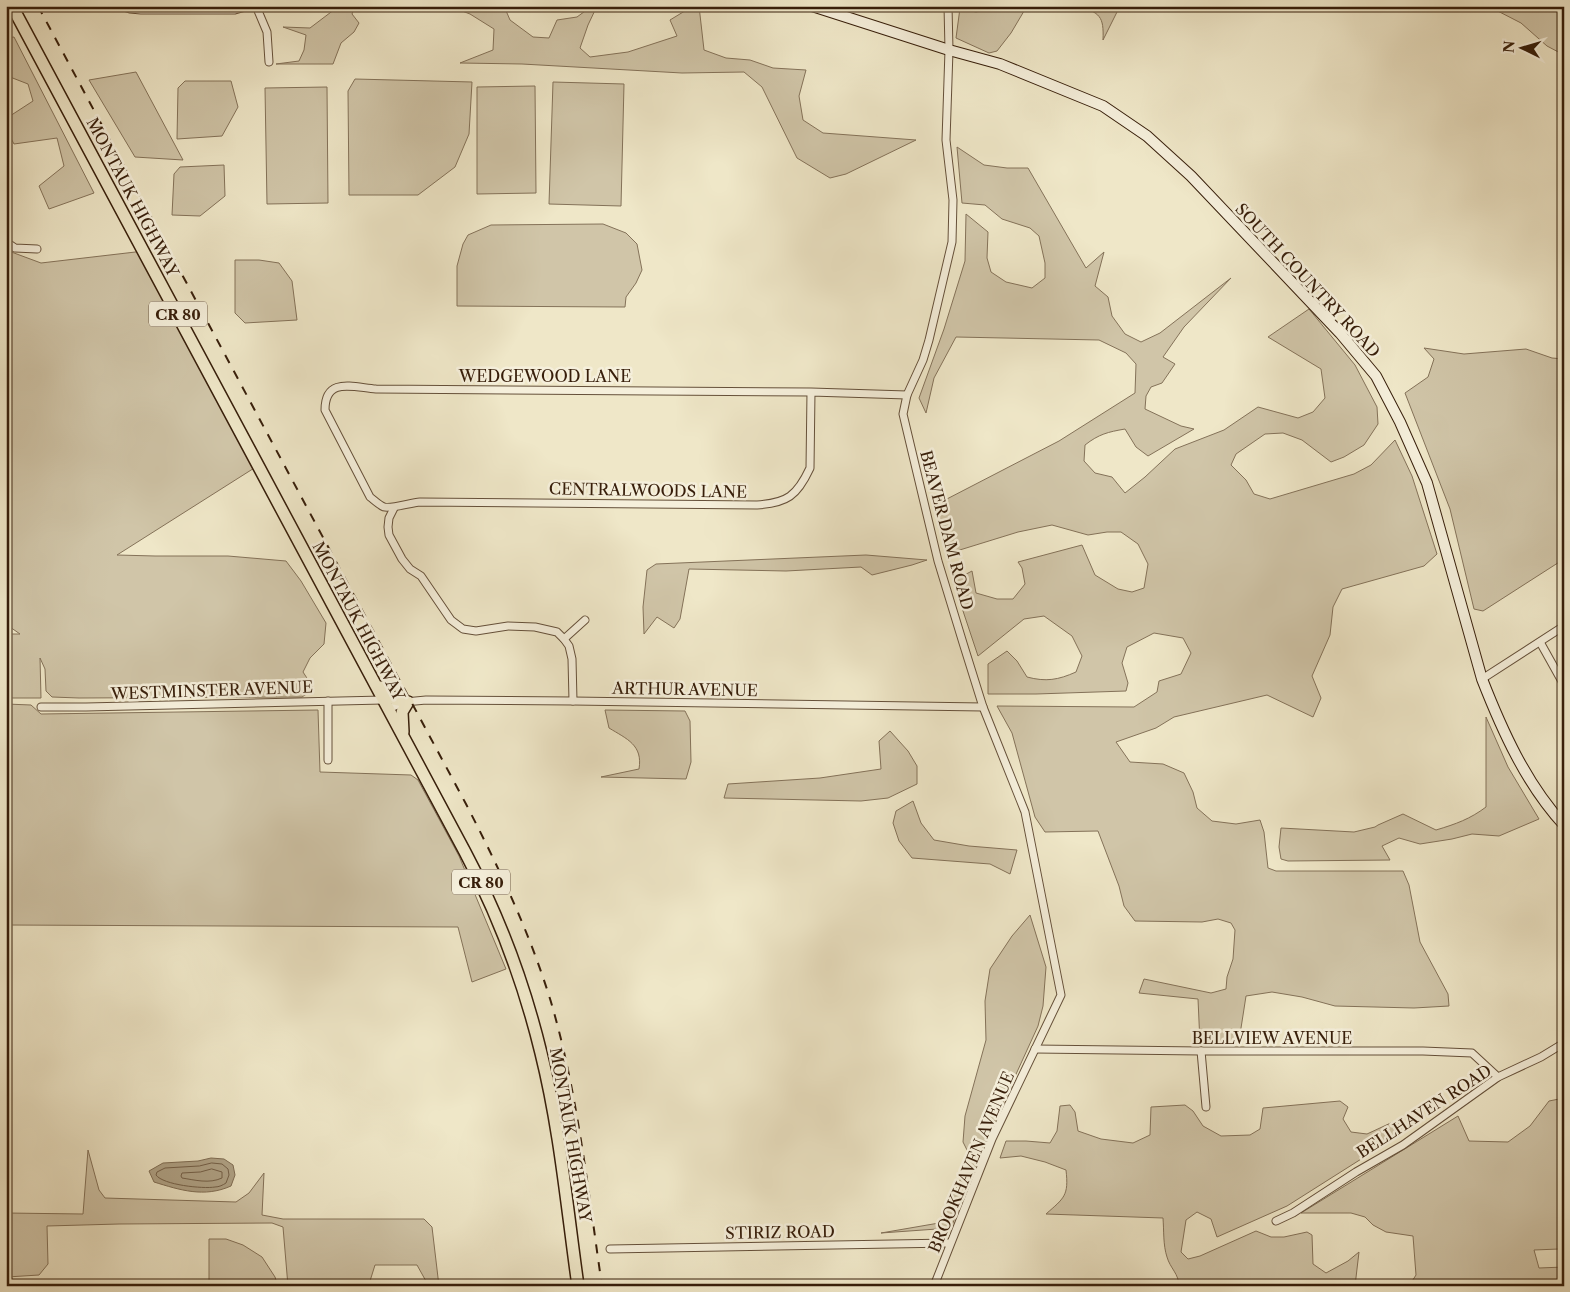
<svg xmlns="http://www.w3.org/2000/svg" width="1570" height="1292" viewBox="0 0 1570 1292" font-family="'Libre Caslon Text',serif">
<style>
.green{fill:#d0c5a8;stroke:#847259}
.water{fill:#b0a387;stroke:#806e55}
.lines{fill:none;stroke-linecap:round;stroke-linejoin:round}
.shore{stroke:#746048;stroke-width:1}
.street-casing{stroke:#65503a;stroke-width:9}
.secondary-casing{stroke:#371e0a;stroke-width:12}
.primary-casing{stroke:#371e0a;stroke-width:14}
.street{stroke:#f5efdb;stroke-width:7}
.secondary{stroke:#f5efdb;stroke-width:10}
.primary{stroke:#efe7c8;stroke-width:11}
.rail{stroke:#371e0a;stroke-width:2;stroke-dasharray:9 9;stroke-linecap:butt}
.labels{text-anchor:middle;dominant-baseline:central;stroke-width:5;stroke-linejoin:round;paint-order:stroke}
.shield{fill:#f5efdb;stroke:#705d49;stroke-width:1}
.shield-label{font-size:15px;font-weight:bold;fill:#371e0a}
.street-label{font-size:16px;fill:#371e0a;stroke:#f5efdb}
</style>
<rect width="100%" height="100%" fill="#efe7c8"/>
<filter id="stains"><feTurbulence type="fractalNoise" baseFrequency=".004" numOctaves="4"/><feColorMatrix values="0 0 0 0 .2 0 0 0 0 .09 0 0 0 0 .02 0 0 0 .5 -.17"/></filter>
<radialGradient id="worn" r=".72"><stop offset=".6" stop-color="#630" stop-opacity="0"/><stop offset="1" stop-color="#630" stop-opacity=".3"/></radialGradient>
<g class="green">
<polygon points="339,6 355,6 352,14 359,23 354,32 341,43 333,64 276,64 299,61 304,50 306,35 283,27 310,28"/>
<polygon points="449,6 504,6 510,20 533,37 549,38 557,20 577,17 592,6 597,6 588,25 580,48 590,57 628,52 677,36 670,20 693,6 699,6 704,50 726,58 750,60 773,68 806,70 799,96 803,120 823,133 916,140 846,174 830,178 797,158 762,87 744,72 682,73 522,64 460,63 493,50 494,29 470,14"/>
<polygon points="986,6 1027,6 1011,33 997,51 989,53 956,38 960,8 976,12 984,10"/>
<path d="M 1078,6 L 1117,6 L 1119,8 L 1103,40 C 1104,16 1100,13 1078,6 Z"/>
<polygon points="1488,6 1564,6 1564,55 1547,46 1521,23"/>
<polygon points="14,37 94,193 49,209 39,186 64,166 57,138 14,144 6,129 6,121 13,114 33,101 28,84 10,77 6,78 6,38"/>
<polygon points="136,72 183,160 135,157 89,80"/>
<polygon points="355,79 472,82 469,134 455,167 418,195 349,195 348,91"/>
<polygon points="185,81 231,81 238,107 222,136 177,139 178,88"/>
<polygon points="553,82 624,84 621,206 549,204"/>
<polygon points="535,86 536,193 477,194 477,87"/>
<polygon points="327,87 328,203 267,204 265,88"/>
<path d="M 957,147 L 984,165 L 1007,168 L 1028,168 L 1086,268 L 1104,252 L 1095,286 L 1108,297 L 1112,316 L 1125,334 L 1141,342 L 1160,333 L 1231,278 L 1184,327 L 1163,357 L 1175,364 L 1162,383 L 1151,387 L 1146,396 L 1145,409 L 1181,426 L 1194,429 L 1148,456 L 1136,447 L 1125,429 C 1108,432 1099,434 1085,445 L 1084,461 L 1095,473 L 1112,477 L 1125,493 L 1145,477 L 1175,449 L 1224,430 L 1258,407 L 1298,418 L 1313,412 L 1325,398 L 1321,369 L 1268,337 L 1309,309 L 1355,365 L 1377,407 L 1378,424 L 1364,445 L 1344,457 L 1331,462 L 1302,440 L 1283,433 L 1265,434 L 1236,454 L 1231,465 L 1246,480 L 1254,494 L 1270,499 L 1354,474 L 1371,465 L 1395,440 L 1412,476 L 1437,554 L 1424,566 L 1342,589 L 1333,607 L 1330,635 L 1312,676 L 1321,698 L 1313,717 L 1267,695 L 1174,717 L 1156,728 L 1116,742 L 1130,762 L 1163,764 L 1184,773 L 1193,792 L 1197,808 L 1212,821 L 1236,824 L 1260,820 L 1264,832 L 1268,868 L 1276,871 L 1403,871 L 1409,885 L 1420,942 L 1448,994 L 1449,1006 L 1414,1008 L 1335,1006 L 1302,997 L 1272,992 L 1246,996 L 1239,1041 L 1200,1043 L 1198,999 L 1139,993 L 1144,979 L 1211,993 L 1226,989 L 1227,977 L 1233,959 L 1235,930 L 1231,923 L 1218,919 L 1202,922 L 1135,921 L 1124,906 L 1119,886 L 1098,831 L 1045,832 L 1035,817 L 1012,733 L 997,706 L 1134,707 L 1157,692 L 1159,681 L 1181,674 L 1191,653 L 1183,638 L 1154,633 L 1127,647 L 1122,663 L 1128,683 L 1126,691 L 1036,694 L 988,694 L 988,664 L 1007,651 L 1017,661 L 1027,677 C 1046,682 1058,680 1076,672 L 1082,656 L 1072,636 L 1044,616 L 1024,619 L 978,656 L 953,581 L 972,571 L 976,593 L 997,599 L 1013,599 L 1025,584 L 1022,568 L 1018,562 L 1082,545 L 1095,575 L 1118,589 L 1132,592 L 1144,588 L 1148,564 L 1138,544 L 1121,532 L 1107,532 L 1088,535 L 1052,525 L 1018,532 L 950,553 L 943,542 L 938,509 L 943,501 L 1059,441 L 1135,393 L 1136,364 L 1126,353 L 1099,340 L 956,337 L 934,378 L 926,413 L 919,398 L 944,329 L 965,261 L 966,214 L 988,232 L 987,258 L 991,272 L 1006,282 L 1032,288 L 1045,278 L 1045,263 L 1039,236 L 1030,228 L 1002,219 L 985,205 L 962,203 Z"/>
<polygon points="224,165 225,196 200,216 172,215 174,174 180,167"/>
<polygon points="603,224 626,233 637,244 642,270 636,283 626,297 625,307 457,306 457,266 463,244 468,235 491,225"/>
<polygon points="6,250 41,263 144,251 259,465 117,555 155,556 228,556 286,561 301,581 326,623 324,644 310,658 303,672 314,689 302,697 79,698 52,697 46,691 45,669 40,658 41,698 6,698 6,634 20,634 10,627 6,627"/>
<polygon points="235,260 259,260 279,263 292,281 297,320 245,323 235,313"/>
<polygon points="1424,348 1464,354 1526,349 1552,358 1564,359 1564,559 1483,611 1474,609 1450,509 1405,393 1428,377 1434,359"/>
<polygon points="866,555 927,560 912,565 872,575 861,567 786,571 689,569 680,619 674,628 657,617 644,634 643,607 647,570 656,564"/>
<polygon points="6,704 31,705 41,714 318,710 320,772 411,775 418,780 459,856 506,969 472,982 458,927 6,925"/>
<path d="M 605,710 L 685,711 L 690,721 L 691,762 L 686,779 L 601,777 L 639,769 C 643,745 627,739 609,728 Z"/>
<path d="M 1486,717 L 1508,767 L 1539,819 L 1499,836 L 1472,834 L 1452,839 L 1420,844 L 1399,838 L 1382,846 L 1390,860 L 1288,861 L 1281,859 L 1279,847 L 1281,828 L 1354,832 L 1375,827 L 1378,825 L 1403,814 L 1436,830 C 1456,824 1470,819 1486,807 Z"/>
<polygon points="890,731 908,751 917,766 917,784 888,798 861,801 724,798 728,784 820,778 881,769 879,741"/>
<polygon points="913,801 921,823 934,840 969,846 1017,850 1010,874 990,864 912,858 899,841 893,823 896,811"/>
<polygon points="1030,915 1046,967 1043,1006 1038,1026 981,1151 951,1228 881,1233 939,1223 971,1158 963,1142 965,1116 986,1040 985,1001 990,969 1012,936"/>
<polygon points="1564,1098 1564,1245 1559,1249 1534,1250 1539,1268 1564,1267 1564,1286 1409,1286 1416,1275 1413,1236 1386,1232 1373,1225 1365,1217 1351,1213 1301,1213 1458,1116 1469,1141 1508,1142 1530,1126 1549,1101"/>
<path d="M 1340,1101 L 1348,1107 L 1343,1119 L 1351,1132 L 1367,1134 L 1395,1121 L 1407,1130 L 1287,1206 L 1217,1237 L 1211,1219 L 1197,1212 L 1186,1220 L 1181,1252 L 1188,1259 L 1200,1256 L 1256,1231 L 1271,1237 L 1284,1237 L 1307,1232 L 1312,1235 L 1313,1264 L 1326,1273 L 1348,1261 L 1359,1252 L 1355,1286 L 1179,1286 C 1179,1274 1170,1268 1167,1257 C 1163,1245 1164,1231 1163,1218 L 1046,1214 C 1064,1198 1069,1196 1066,1170 L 1045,1162 L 1021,1156 L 1000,1158 L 1006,1141 L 1026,1141 L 1050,1143 L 1057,1131 L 1060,1106 L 1070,1105 L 1075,1112 L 1078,1131 L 1101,1139 L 1133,1143 L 1150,1135 L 1151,1107 L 1185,1105 L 1193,1111 L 1203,1126 L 1221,1136 L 1250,1135 L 1260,1129 L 1263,1108 Z"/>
<polygon points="88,1150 99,1190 105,1198 236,1202 249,1193 264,1173 262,1215 283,1219 424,1219 432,1227 439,1286 427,1283 417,1265 375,1265 370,1281 351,1286 288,1286 283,1227 272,1223 119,1224 47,1226 48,1264 39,1275 7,1277 6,1286 6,1213 83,1214"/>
<polygon points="209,1239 226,1239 243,1245 262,1257 275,1277 278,1286 209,1286"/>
</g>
<path class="water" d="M 211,1158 L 224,1159 L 233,1165 L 235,1175 L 231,1186 C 204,1198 180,1190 154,1182 L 149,1171 L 163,1163 L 198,1161 Z"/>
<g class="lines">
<g class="shore">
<path d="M 212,1163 L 222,1164 L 228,1169 L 229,1175 L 226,1183 C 223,1185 219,1187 215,1187 C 203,1189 163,1185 156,1175 L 157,1172 L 165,1168 L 199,1166 Z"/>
<path d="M 212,1169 L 222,1172 L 222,1178 C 209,1184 195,1180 182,1178 L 181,1176 L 182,1173 L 200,1172 Z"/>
</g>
<defs>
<g id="street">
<polyline points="121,6 130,9 141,10 235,10 249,6"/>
<polyline points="256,6 267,32 269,62"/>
<polyline points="6,242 15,248 37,249"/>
<path d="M 811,392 L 810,468 C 797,496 787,503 757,505 L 420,502 C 410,503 391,509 384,507 C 379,505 374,500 370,497 L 325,410 C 325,377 352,387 376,389 L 811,392 L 907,395"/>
<polyline points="394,508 389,518 388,527 389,535 402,559 410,569 421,576 451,620 463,629 476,631 508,626 535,627 557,632 564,639 569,646 572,659 573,701"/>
<polyline points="564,639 585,620"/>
<polyline points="1540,642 1564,685"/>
<polyline points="1482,679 1564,626"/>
<polyline points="41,707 86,707 383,700"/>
<polyline points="388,709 405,702 426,700 573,701 983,707"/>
<polyline points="328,760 328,701"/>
<polyline points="1035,1049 1201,1051 1423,1051 1472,1053 1498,1077"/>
<polyline points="1201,1051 1206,1107"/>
<polyline points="1276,1221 1293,1213 1356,1172 1403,1145 1498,1077 1541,1057 1564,1043"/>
<polyline points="610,1249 950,1243"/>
<polyline points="934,1286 992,1139 1061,995 1025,812 983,707 963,643 938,561 903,414 907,395 923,360 929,340 952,242 953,200 946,140 949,50 948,6"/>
</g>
<path id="secondary" d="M 812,6 L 949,50 L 1000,64 L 1103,106 L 1147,136 L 1191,176 L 1340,333 L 1376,376 L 1400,422 L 1427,483 L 1482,679 C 1502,730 1526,784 1564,825"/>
<g id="primary">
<path d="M 12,6 L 465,852 C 499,916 524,983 541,1053 C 560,1129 567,1208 578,1286"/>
<polyline points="381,687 394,699 408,702 402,712 403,732"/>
</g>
</defs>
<use href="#street" class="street-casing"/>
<use href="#secondary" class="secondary-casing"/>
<use href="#primary" class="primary-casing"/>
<use href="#street" class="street"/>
<use href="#secondary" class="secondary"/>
<use href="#primary" class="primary"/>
<path class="rail" d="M 38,6 L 466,804 C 499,868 530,933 551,1002 C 578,1094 588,1191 602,1286"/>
</g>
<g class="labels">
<g class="shield">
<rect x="149" y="301.5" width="58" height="25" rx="4"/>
<rect x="452" y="869.5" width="58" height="25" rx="4"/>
</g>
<g class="shield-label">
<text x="178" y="314">CR 80</text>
<text x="481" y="882">CR 80</text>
</g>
<g class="street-label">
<text transform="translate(133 197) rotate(62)">MONTAUK HIGHWAY</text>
<text transform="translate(1308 280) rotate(47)">SOUTH COUNTRY ROAD</text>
<text x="545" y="376">WEDGEWOOD LANE</text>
<text transform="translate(648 490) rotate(1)">CENTRALWOODS LANE</text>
<text transform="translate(947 530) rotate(75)">BEAVER DAM ROAD</text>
<text transform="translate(359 621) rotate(62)">MONTAUK HIGHWAY</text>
<text transform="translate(685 689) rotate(1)">ARTHUR AVENUE</text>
<text transform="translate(212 690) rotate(-2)">WESTMINSTER AVENUE</text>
<text x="1272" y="1038">BELLVIEW AVENUE</text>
<text transform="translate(1424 1111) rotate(-33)">BELLHAVEN ROAD</text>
<text transform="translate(571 1135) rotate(80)">MONTAUK HIGHWAY</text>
<text transform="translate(971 1162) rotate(-67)">BROOKHAVEN AVENUE</text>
<text transform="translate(780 1232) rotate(-1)">STIRIZ ROAD</text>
</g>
</g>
<rect width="1570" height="1292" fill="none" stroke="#efe7c8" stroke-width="25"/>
<rect x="8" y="8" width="1555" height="1277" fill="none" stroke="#371e0a" stroke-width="2.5"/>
<rect x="12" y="12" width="1545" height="1267" fill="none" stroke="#371e0a"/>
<g transform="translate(1522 48) rotate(275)" stroke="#f5efdb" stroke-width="4" paint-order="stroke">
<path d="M0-4L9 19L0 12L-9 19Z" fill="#371e0a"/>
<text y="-8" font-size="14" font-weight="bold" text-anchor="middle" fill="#371e0a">N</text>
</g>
<rect width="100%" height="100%" filter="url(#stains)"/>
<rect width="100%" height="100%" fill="url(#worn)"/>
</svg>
